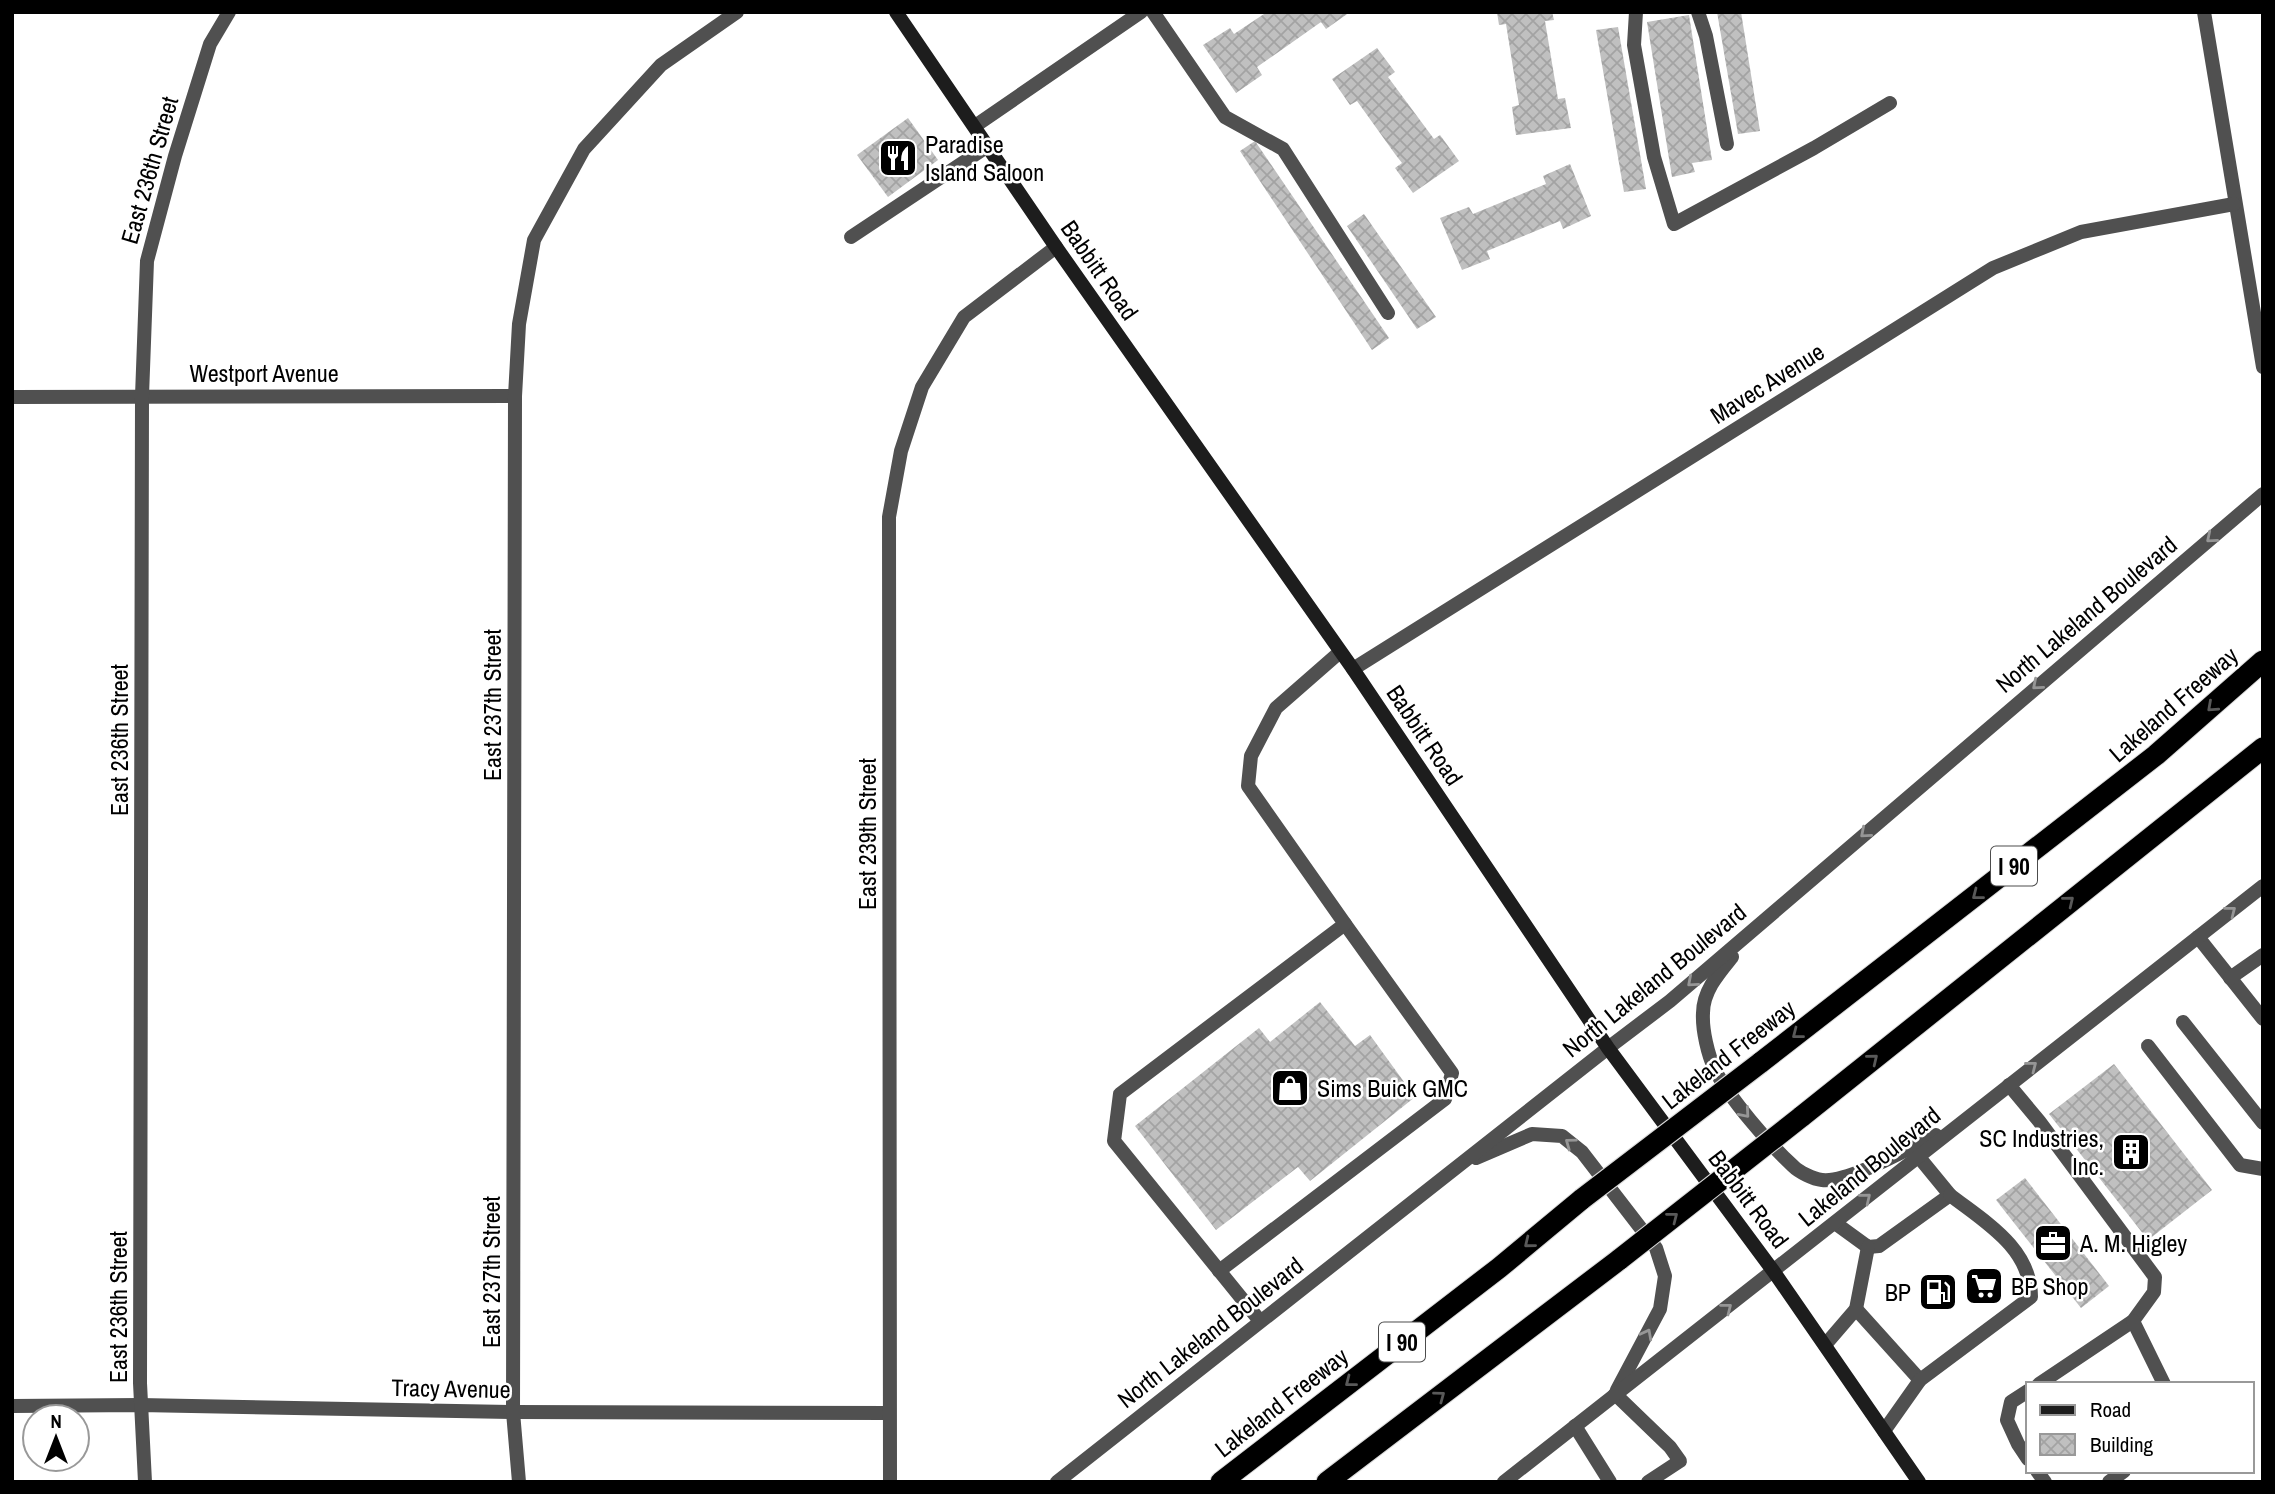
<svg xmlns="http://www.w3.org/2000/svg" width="2275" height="1494" viewBox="0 0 2275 1494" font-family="'Archivo Narrow',sans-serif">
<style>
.building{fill:url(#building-cross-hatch)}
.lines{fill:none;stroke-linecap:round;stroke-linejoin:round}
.motorway-casing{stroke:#dbdbdb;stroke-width:23}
.service{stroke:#505050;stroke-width:14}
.minor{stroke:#505050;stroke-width:14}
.tertiary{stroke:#505050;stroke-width:14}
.secondary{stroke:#1d1d1d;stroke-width:14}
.motorway{stroke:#000;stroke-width:21}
.motorway-bridge-casing{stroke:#dbdbdb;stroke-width:23;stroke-linecap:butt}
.motorway-bridge{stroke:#000;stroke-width:21}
.oneway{stroke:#969696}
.oneway2{stroke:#595959}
.labels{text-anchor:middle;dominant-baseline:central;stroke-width:5;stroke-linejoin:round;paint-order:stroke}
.shield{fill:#fff;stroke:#4c4c4c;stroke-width:2}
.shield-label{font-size:23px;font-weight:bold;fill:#000}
.poi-label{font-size:24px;fill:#000;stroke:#fff;text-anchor:start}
.street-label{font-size:24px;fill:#000;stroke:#fff}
</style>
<defs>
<pattern id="building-cross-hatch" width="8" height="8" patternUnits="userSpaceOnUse" patternTransform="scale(1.75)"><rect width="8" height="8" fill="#c0c0c0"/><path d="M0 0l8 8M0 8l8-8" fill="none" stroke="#a3a3a3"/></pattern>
</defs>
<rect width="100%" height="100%" fill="#fff"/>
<g class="building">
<polygon points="1267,12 1350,12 1326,29 1321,22 1267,60 1257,67 1262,75 1236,93 1203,45 1230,28 1234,34"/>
<polygon points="1497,12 1552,12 1554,20 1545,21 1558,99 1565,98 1571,128 1516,135 1512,107 1519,105 1506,24 1499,25"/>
<polygon points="1717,12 1741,12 1760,131 1738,134"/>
<polygon points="1689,15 1712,160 1692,163 1695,172 1672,177 1647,22"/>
<polygon points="1618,27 1646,189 1624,192 1596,30"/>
<polygon points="1377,48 1395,72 1388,77 1434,139 1440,135 1459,161 1413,193 1395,168 1402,163 1395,154 1357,101 1350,105 1332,79"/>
<polygon points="908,118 938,160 888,197 857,155"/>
<polygon points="1255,141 1389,338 1372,350 1240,151"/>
<polygon points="1570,164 1591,216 1563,229 1560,221 1487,251 1490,259 1462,270 1440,218 1469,207 1473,214 1546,184 1543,176"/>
<polygon points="1364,214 1436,317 1417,329 1347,226"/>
<polygon points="1320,1002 1355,1046 1370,1035 1415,1097 1310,1181 1298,1167 1216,1230 1135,1126 1259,1028 1270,1042"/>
<polygon points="2114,1064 2212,1190 2148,1240 2049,1114"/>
<polygon points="2025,1178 2109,1286 2081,1308 1996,1200"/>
</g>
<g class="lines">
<defs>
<g id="motorway">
<polyline points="1760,1063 2156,755 2263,661"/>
<polyline points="1801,1117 2263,748"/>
<polyline points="1221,1482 1499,1268 1582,1199"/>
<polyline points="1327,1482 1620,1259"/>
</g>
</defs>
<use href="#motorway" class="motorway-casing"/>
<g class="service">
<polyline points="1153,12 1225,117 1283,149 1388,313"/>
<polyline points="1636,12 1634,45 1654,157 1674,224 1814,148 1890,103"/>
<polyline points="1698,12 1706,36 1727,144"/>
<polyline points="851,237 988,146"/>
<polyline points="2198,937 2263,1019"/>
<polyline points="2230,978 2263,955"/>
<polyline points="2183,1022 2263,1123"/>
<polyline points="2148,1046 2240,1165 2263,1169"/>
<polyline points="2009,1085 2039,1121 2155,1277 2154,1292 2133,1321 2039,1384"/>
<polyline points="1835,1223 1868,1247 1879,1246 1950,1195 1918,1156"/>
<polyline points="1219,1271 1445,1099 1452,1073 1345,924"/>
<polyline points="1856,1309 1920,1380"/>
<polyline points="1260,1321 1114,1141 1120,1094 1345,924 1248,786 1251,756 1276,708 1340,652"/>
<polyline points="2133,1321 2164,1384"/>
<polyline points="1825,1345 1856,1309 1868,1247"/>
<polyline points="2028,1391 2011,1402 2007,1420 2018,1444 2028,1459"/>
<polyline points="1615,1394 1670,1447 1680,1461 1648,1482"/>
<polyline points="1575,1426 1610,1482"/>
<path d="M 1884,1431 L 1920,1380 L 2031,1297 C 2031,1248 1985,1222 1950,1195"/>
<polyline points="2037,1471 2045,1482"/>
<polyline points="2109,1482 2124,1471"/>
</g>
<g class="minor">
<polyline points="2204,12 2263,367"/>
<polyline points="975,126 1141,12"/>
<polyline points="12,397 515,396"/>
<polyline points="1353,669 1993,268 2081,232 2234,204"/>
<polyline points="12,1406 140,1405 513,1412 889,1413"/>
<polyline points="145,1482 140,1383 142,396 147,261 175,156 210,44 229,12"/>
<polyline points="519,1482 513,1412 515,396 519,324 534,240 584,149 661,65 737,12"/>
<polyline points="890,1482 889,517 901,451 922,387 964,317 1056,247"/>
</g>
<g class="tertiary">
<path d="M 1732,957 C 1719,973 1703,991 1703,1013 C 1702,1030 1708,1055 1715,1070 C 1730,1099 1769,1144 1793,1166 C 1799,1172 1813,1179 1822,1180 C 1850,1183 1908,1148 1936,1135"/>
<polyline points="1476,1158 1532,1134 1562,1136 1582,1152 1656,1248 1665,1276 1660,1309 1617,1390"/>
<polyline points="1057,1482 1608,1048 1670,1001 2263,494"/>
<polyline points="1504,1482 2263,886"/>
</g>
<polyline class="secondary" points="896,12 1056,247 1353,669 1608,1048 1774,1272 1919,1482"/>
<use href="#motorway" class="motorway"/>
<defs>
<g id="motorway-bridge">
<polyline points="1582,1199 1760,1063"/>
<polyline points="1620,1259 1801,1117"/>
</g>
</defs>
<use href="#motorway-bridge" class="motorway-bridge-casing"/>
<use href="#motorway-bridge" class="motorway-bridge"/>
</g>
<defs><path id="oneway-chevron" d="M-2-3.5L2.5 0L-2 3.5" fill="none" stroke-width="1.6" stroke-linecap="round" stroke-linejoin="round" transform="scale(1.75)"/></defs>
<g class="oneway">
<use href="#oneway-chevron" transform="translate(2211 538) rotate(140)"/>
<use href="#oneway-chevron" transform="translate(2037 685) rotate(139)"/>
<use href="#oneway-chevron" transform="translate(1865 833) rotate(139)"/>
<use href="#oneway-chevron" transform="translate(2231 911) rotate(-38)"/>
<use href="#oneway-chevron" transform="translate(1692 982) rotate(139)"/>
<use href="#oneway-chevron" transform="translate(2032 1066) rotate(-38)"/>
<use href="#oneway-chevron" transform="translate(1745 1113) rotate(49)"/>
<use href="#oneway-chevron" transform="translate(1570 1143) rotate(-144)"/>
<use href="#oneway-chevron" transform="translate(1866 1198) rotate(-39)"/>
<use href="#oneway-chevron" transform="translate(1727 1308) rotate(-38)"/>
<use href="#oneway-chevron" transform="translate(1647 1334) rotate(-62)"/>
</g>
<g class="oneway2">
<use href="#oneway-chevron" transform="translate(2212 707) rotate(138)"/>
<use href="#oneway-chevron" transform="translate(1977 895) rotate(142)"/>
<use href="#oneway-chevron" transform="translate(2069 901) rotate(-39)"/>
<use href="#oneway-chevron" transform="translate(1797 1034) rotate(142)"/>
<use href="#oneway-chevron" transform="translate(1873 1059) rotate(-39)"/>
<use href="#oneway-chevron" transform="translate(1673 1217) rotate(-38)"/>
<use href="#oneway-chevron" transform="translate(1529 1243) rotate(141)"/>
<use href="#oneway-chevron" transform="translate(1350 1382) rotate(142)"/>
<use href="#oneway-chevron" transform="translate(1440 1396) rotate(-37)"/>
</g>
<defs>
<symbol id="restaurant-square" viewBox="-11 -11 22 22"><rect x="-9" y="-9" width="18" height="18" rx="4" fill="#000" stroke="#fff"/><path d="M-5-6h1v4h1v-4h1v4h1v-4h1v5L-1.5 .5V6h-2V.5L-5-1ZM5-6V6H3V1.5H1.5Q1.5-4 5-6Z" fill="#fff"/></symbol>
<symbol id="shop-square" viewBox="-11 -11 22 22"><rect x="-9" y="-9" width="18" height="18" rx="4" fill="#000" stroke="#fff"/><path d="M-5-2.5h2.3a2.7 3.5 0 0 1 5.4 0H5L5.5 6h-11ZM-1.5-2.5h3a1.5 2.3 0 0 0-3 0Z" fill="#fff"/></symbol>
<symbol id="building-square" viewBox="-11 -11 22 22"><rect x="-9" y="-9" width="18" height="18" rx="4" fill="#000" stroke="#fff"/><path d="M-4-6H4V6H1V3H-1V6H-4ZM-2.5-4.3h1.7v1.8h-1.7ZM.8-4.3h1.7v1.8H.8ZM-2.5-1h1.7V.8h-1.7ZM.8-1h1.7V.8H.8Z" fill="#fff"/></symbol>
<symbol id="office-square" viewBox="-11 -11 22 22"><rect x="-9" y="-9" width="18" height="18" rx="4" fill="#000" stroke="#fff"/><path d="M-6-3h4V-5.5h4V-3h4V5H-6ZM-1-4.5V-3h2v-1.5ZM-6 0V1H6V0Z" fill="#fff"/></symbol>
<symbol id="supermarket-square" viewBox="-11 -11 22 22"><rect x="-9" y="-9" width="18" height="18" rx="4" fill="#000" stroke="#fff"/><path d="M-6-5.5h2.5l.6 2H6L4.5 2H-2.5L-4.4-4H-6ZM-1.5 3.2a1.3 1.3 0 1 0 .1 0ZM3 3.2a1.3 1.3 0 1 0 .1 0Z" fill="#fff"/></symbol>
<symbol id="fuel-square" viewBox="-11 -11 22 22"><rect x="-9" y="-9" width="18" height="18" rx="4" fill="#000" stroke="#fff"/><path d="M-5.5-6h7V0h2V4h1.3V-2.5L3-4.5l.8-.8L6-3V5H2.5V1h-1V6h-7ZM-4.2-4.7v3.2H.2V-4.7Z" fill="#fff"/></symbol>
</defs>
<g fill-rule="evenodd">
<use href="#restaurant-square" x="876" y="136" width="44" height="44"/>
<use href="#shop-square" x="1268" y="1066" width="44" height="44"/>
<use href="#building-square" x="2109" y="1130" width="44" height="44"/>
<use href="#office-square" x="2031" y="1221" width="44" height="44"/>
<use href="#supermarket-square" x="1962" y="1264" width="44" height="44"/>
<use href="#fuel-square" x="1916" y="1270" width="44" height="44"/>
</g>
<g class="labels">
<g class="shield">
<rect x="1991" y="846.5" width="46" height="39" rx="5"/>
<rect x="1379" y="1322.5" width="46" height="39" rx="5"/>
</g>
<g class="shield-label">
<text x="2014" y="866">I 90</text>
<text x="1402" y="1342">I 90</text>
</g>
<g class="poi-label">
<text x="925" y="144">Paradise<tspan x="925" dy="28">Island Saloon</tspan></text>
<text x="1317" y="1088">Sims Buick GMC</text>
<text x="2104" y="1138" text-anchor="end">SC Industries,<tspan x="2104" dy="28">Inc.</tspan></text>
<text x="2080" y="1243">A. M. Higley</text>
<text x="2011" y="1286">BP Shop</text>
<text x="1911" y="1292" text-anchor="end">BP</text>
</g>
<g class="street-label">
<text transform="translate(149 170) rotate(-74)">East 236th Street</text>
<text transform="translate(1100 270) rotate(55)">Babbitt Road</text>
<text x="264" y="373">Westport Avenue</text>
<text transform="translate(1767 383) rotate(-32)">Mavec Avenue</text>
<text transform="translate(2086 614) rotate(-40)">North Lakeland Boulevard</text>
<text transform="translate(2173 704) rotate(-41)">Lakeland Freeway</text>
<text transform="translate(492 705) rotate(-90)">East 237th Street</text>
<text transform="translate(1425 735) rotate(56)">Babbitt Road</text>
<text transform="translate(119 740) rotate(-90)">East 236th Street</text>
<text transform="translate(867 834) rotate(-90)">East 239th Street</text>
<text transform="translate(1654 980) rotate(-39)">North Lakeland Boulevard</text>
<text transform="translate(1728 1054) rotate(-38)">Lakeland Freeway</text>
<text transform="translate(1869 1166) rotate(-39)">Lakeland Boulevard</text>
<text transform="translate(1749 1199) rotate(53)">Babbitt Road</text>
<text transform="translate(491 1272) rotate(-90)">East 237th Street</text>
<text transform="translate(118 1307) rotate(-90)">East 236th Street</text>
<text transform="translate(1210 1332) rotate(-38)">North Lakeland Boulevard</text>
<text transform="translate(451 1388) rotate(1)">Tracy Avenue</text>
<text transform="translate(1281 1402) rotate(-38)">Lakeland Freeway</text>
</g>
</g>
<rect width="2275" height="1494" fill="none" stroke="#000000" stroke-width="28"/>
<rect x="2026" y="1382" width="228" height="91" fill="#ffffff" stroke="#999999" stroke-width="2"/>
<rect x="2040" y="1405" width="35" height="10" fill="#1d1d1d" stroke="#999999" stroke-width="2"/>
<text x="2090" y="1417" font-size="21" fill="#000000">Road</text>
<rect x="2040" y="1434" width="35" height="21" fill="url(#building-cross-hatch)" stroke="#999999" stroke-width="2"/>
<text x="2090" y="1452" font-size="21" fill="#000000">Building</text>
<g transform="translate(56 1438)"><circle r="33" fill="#ffffff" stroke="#999999" stroke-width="2"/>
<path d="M0-5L12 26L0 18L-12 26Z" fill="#000000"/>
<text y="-10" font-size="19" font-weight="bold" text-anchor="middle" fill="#000000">N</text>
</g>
</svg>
